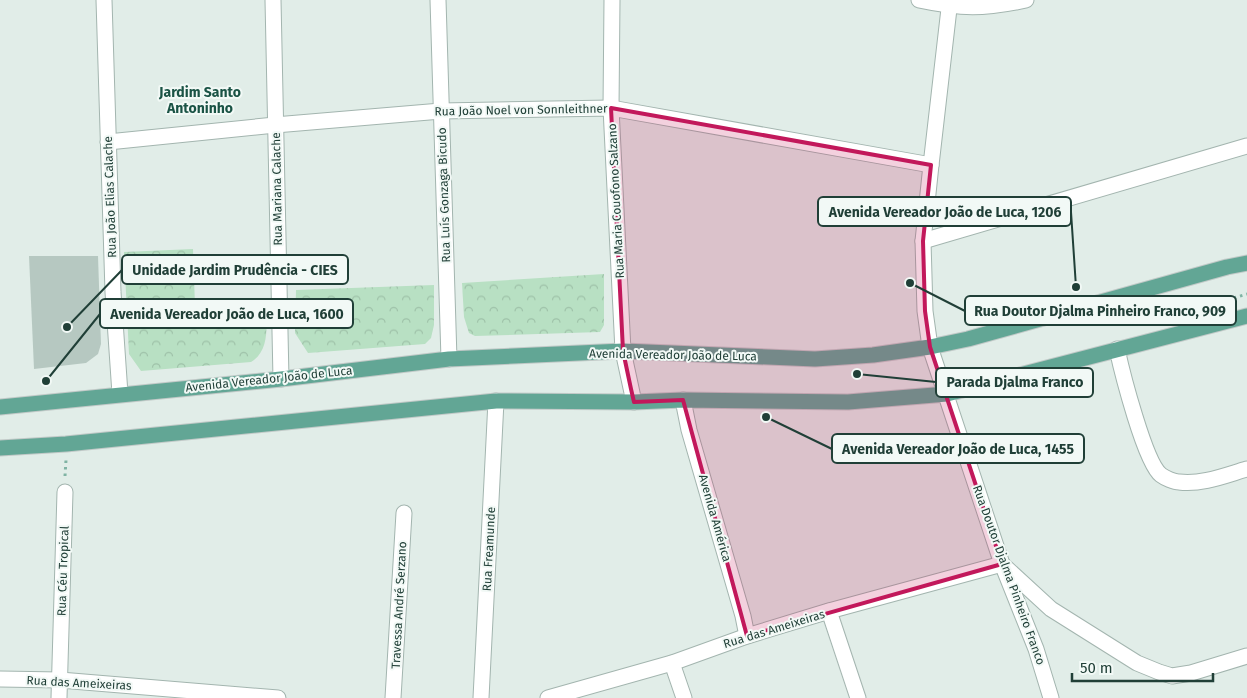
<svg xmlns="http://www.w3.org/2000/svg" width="1247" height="698" viewBox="0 0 1247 698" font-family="'Fira Sans',sans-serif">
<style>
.forest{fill:url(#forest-crowns)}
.building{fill:#b6c8c1}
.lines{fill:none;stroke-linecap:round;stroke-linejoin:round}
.minor-casing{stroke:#a3b5af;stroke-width:17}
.major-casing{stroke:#c1c9c7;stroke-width:17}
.path{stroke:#7fb3a3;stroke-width:3;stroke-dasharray:2.5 4;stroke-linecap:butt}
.minor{stroke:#fff;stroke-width:15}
.major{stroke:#62a695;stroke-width:15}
.marked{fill:#c2185b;fill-opacity:0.2;stroke:#c2185b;stroke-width:4;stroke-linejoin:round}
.labels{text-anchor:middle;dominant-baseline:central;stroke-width:4;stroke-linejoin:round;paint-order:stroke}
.street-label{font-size:12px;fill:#203f37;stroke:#f2f9f6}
.neighbourhood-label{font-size:14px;font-weight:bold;fill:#1a5345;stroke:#f2f9f6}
.leader{fill:none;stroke:#203f37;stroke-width:2}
.callout-dot{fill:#203f37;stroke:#f2f9f6;stroke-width:2}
.callout{fill:#f2f9f6;stroke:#203f37;stroke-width:2}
.callout-label{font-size:14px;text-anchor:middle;font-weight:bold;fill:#203f37}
</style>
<defs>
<pattern id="forest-crowns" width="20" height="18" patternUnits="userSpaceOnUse" patternTransform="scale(1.25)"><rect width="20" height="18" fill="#b8e0c3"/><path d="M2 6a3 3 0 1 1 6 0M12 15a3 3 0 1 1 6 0" fill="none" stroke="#9ec1a8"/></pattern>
</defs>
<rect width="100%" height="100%" fill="#e1ede8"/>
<g class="forest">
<path d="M 193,249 L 195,306 L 266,302 C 266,323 271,350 251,362 L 141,371 L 129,354 L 124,252 Z"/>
<polygon points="604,274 604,325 600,332 475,336 469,333 464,317 462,283"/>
<polygon points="434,285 434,325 431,338 425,344 308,353 295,333 296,290"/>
</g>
<polygon class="building" points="29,256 98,256 101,344 98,354 86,363 34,369"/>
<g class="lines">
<defs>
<g id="minor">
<polyline points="104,0 113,292 120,394"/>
<polyline points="273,0 281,379"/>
<polyline points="438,0 449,359"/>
<polyline points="612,0 611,108 623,351 634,402"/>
<path d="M 919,0 C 961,9 984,9 1026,0"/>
<polyline points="950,0 931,165 923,241 925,311 930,347 1002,564 1036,649 1051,698"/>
<polyline points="108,142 275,125 441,111 611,108 931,165"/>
<polyline points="923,241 1247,146"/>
<path d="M 1117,349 C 1122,372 1145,463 1161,475 C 1165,478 1174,482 1179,482 C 1202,485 1226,475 1247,469"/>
<polyline points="683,400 689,430 743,616 747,636"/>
<polyline points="829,611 858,698"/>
<polyline points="672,663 684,698"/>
<polyline points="0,679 60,680 278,698"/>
<polyline points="59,698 65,492"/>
<polyline points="393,698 404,513"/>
<polyline points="481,698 496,401"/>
<polyline points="548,698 672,663 747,636 829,611 1002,564 1051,609 1137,663 1159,672 1172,676 1191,673 1247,656"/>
</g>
<g id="major">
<polyline points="0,407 281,379 449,359 623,351 815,359 873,355 930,347 968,339 1227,267 1247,263"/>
<polyline points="0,448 66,444 496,401 634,402 683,400 848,402 947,394 1247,316"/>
</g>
</defs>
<use href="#minor" class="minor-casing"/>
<use href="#major" class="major-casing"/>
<g class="path">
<polyline points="1184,313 1247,294"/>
<polyline points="65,476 66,460"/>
</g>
<use href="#minor" class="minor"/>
<use href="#major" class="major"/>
</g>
<path class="marked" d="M 611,108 L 931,165 L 923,241 L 925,311 L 930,347 L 1002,564 L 747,636 L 683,400 L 634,402 L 631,389 L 623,351 Z"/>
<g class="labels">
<g class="street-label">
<text transform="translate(521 110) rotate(-1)">Rua João Noel von Sonnleithner</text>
<text transform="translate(277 189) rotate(-91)">Rua Mariana Calache</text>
<text transform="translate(444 195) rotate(-92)">Rua Luís Gonzaga Bicudo</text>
<text transform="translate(110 197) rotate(-92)">Rua João Elias Calache</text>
<text transform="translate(616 201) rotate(-93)">Rua Maria Couofono Salzano</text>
<text transform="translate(673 355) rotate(1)">Avenida Vereador João de Luca</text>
<text transform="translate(269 379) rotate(-6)">Avenida Vereador João de Luca</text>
<text transform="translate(715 518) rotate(74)">Avenida América</text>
<text transform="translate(489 549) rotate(-87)">Rua Freamunde</text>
<text transform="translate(63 571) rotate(-88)">Rua Céu Tropical</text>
<text transform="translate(1009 575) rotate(70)">Rua Doutor Djalma Pinheiro Franco</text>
<text transform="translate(399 605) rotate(-87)">Travessa André Serzano</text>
<text transform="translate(774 629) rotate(-17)">Rua das Ameixeiras</text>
<text transform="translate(79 683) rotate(3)">Rua das Ameixeiras</text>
</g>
<g class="neighbourhood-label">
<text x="200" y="92">Jardim Santo<tspan x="200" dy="16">Antoninho</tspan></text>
</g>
</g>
<path class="leader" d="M1076 287L1071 212M67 327L122 270M910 283L965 311M46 381L100 314M857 374L936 382M766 417L832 449"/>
<g class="callout-dot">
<circle cx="1076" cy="287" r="5"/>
<circle cx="67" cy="327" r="5"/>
<circle cx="910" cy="283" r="5"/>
<circle cx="46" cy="381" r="5"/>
<circle cx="857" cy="374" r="5"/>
<circle cx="766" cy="417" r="5"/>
</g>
<g class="callout">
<rect x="818" y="197" width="253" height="29" rx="5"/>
<rect x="122" y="255" width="226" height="29" rx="5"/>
<rect x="965" y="296" width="271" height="29" rx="5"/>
<rect x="100" y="299" width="253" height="29" rx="5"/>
<rect x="936" y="368" width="157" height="29" rx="5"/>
<rect x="832" y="434" width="252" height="29" rx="5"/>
</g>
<g class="callout-label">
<text x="945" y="217">Avenida Vereador João de Luca, 1206</text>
<text x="235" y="275">Unidade Jardim Prudência - CIES</text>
<text x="1100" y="316">Rua Doutor Djalma Pinheiro Franco, 909</text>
<text x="227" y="319">Avenida Vereador João de Luca, 1600</text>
<text x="1015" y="387">Parada Djalma Franco</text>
<text x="958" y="454">Avenida Vereador João de Luca, 1455</text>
</g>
<path d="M1072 673v8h141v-8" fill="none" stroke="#203f37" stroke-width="2.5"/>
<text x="1080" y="673" font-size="15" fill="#203f37" stroke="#f2f9f6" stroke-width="4" paint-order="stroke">50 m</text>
</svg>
